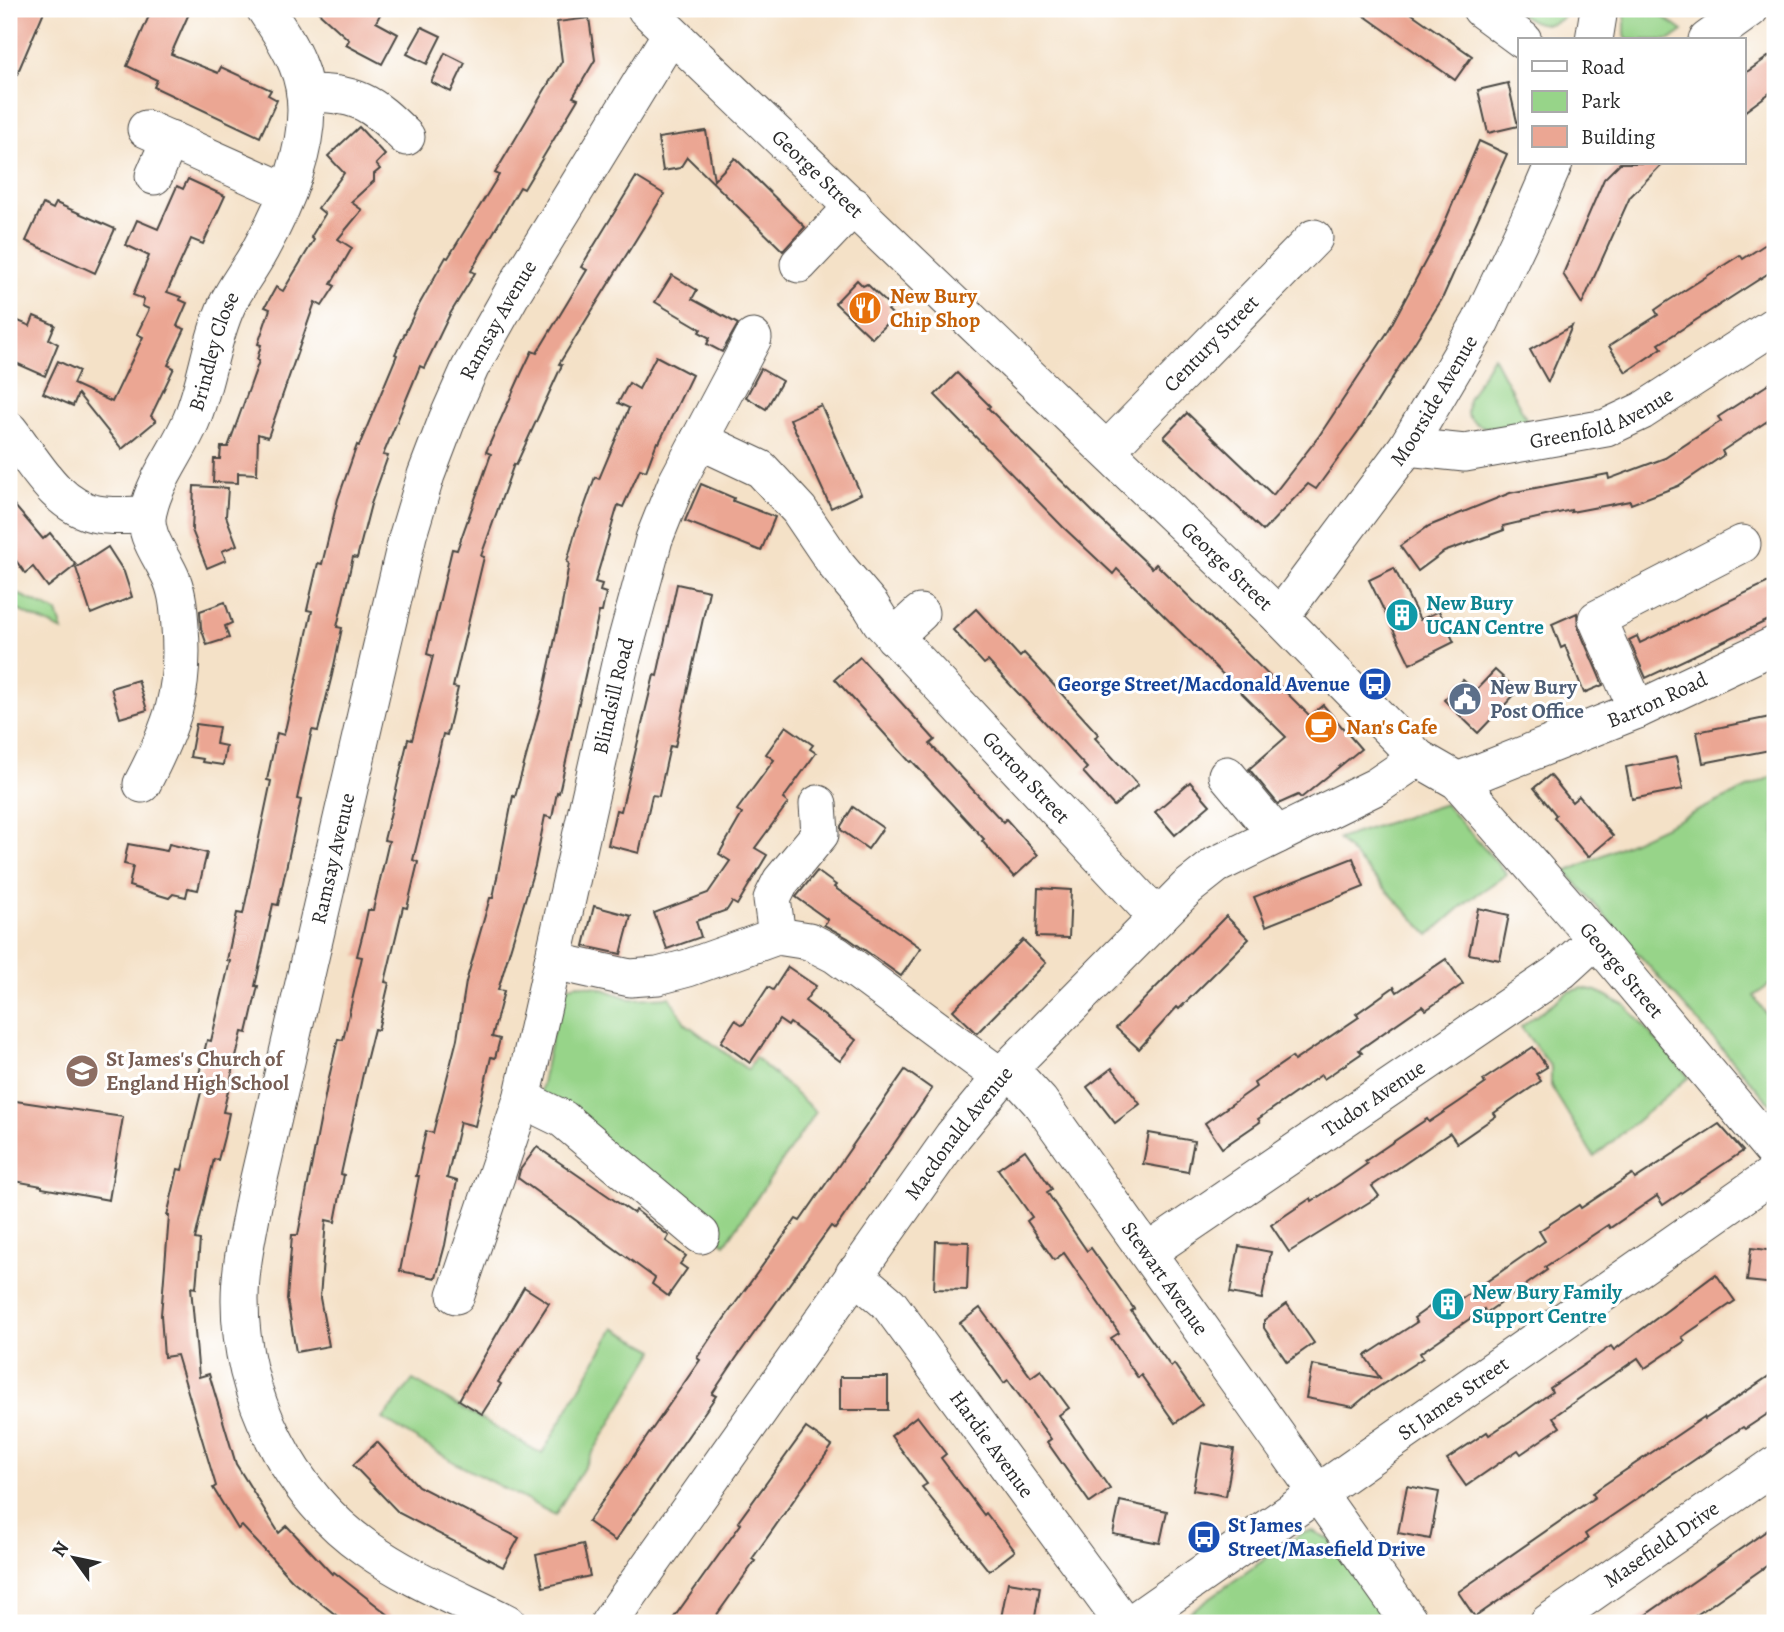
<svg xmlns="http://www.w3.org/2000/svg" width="1784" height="1632" viewBox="0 0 1784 1632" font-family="Alegreya,serif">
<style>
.green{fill:#97d489;stroke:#61805a;stroke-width:2}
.building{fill:#eba693}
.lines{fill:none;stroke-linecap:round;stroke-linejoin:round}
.minor-casing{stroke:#494642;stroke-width:39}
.minor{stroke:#fff;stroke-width:37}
.labels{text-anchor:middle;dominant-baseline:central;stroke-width:6;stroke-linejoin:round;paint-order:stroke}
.street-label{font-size:21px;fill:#2b2b2b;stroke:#fff}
.food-label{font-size:21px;font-weight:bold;fill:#c56008;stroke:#fff;text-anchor:start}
.culture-label{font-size:21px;font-weight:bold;fill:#0d838f;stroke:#fff;text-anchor:start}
.transit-label{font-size:21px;font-weight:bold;fill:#164399;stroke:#fff;text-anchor:end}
.service-label{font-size:21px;font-weight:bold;fill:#4e5e75;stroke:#fff;text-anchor:start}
.education-label{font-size:21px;font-weight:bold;fill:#785e54;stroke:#fff;text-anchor:start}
</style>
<rect width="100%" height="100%" fill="#fff"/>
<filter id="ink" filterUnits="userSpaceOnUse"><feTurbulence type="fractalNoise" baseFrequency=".0143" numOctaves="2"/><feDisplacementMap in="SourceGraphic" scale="14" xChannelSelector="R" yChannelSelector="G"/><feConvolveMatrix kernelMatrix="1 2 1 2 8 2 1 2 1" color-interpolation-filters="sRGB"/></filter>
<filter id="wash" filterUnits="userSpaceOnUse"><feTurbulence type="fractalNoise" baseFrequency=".00686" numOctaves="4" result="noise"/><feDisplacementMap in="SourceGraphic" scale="28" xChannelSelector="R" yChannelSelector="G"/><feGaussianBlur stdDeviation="1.57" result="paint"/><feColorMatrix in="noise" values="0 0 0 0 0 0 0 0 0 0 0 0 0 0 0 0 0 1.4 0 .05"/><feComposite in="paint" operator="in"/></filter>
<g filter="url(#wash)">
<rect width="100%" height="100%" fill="#f4e1c7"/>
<g class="green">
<path d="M 1524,9 L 1569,9 C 1556,31 1536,26 1518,12 Z"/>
<polygon points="1625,9 1652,9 1683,31 1670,40 1627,40 1625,35"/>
<path d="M 1493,356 L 1528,422 C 1508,426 1480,436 1467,414 L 1468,399 Z"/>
<polygon points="9,590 57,612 63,631 9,606"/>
<polygon points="1775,775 1775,981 1754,996 1775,1027 1775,1109 1566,872"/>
<polygon points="1445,804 1507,874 1469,900 1429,935 1338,839"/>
<polygon points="577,984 597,987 631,999 670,997 685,1023 748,1070 755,1057 816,1112 725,1244 539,1097 560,998 566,987"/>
<polygon points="1582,988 1597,991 1626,1006 1689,1077 1594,1157 1551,1086 1551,1067 1521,1027 1568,992"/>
<polygon points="614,1328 655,1350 555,1515 457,1464 383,1419 413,1380 542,1454"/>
<polygon points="1313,1531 1331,1540 1392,1623 1174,1623 1302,1533"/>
</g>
<g id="blocks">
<g class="building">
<polygon points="9,9 45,9 9,93"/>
<polygon points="152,9 191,9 171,54 218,73 221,67 271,90 268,95 277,100 260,137 154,87 157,80 127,66"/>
<polygon points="315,9 383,9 376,22 398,34 382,64 346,45 349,40"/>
<polygon points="1355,9 1405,9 1472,56 1455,80"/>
<polygon points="589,18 595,60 573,97 578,99 524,189 520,187 471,271 475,273 450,314 424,368 420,366 383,455 388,456 371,504 357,558 353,557 337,627 342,628 332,675 318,731 312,730 297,799 301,800 278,905 273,904 255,986 258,986 247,1033 242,1032 223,1112 229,1113 224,1137 218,1160 214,1159 195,1239 200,1240 196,1288 191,1287 199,1377 209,1374 236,1464 279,1533 287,1526 332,1574 334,1572 399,1623 346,1623 293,1581 242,1526 238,1529 213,1488 216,1486 177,1355 164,1357 161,1315 169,1216 167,1216 178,1169 182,1170 202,1088 196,1087 207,1040 211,1041 230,961 227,960 237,913 243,914 271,781 267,780 277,733 284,735 297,678 312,611 307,610 318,563 322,564 338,499 357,445 359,446 397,355 395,354 416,310 446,257 448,258 499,175 495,173 562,61 557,22"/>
<polygon points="422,27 441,36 427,64 407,54"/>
<polygon points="1775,52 1775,89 1744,112 1744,74"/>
<polygon points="445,53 465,63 451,92 431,82"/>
<polygon points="1508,83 1518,126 1488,133 1478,90"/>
<polygon points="359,127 385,155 376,164 380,169 374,174 374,181 351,202 362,210 338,239 352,248 331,284 335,286 322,306 315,302 268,437 258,434 257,474 238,473 238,483 213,482 214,459 220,459 221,447 228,447 259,361 257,360 261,345 258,344 270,309 265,307 276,287 283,291 314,240 311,237 325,214 318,208 344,173 328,156"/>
<polygon points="706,131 714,180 735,158 805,227 783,251 687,157 680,168 663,171 658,138"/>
<polygon points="1479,141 1507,154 1442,299 1362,426 1316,489 1308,484 1263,531 1164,437 1187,413 1273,495 1319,436 1387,333 1439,236"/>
<polygon points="1620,163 1663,163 1630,197 1582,304 1563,274 1604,179"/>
<polygon points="636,177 664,194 559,364 562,365 516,465 514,464 481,556 484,557 453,687 458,688 447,735 443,734 422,824 413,860 418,862 407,908 403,907 385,982 389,983 378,1030 374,1029 364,1069 341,1174 344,1175 335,1222 326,1220 320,1298 329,1346 296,1352 287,1299 292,1235 298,1235 327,1086 338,1039 343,1040 362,957 357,956 363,933 368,910 373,910 389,841 384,840 390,816 408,739 412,740 433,656 427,654 452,549 457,550 491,454 486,452 522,372 532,351 537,353 587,270 581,267"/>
<polygon points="188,179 225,196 203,244 191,239 167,292 181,297 180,300 187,303 177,326 185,329 168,365 174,368 151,416 156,421 122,449 78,394 73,406 43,393 58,361 79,371 73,384 112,402 143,337 137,334 149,309 142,306 144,299 133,295 149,256 126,245 137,220 158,229 177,186 183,189"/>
<polygon points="56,203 115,229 95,273 26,241 43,204 53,209"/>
<polygon points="1775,238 1775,269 1659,344 1662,348 1626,372 1609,346 1658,315 1655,310 1668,301 1740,255 1743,259"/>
<polygon points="672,275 697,290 692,299 738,324 722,352 707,344 710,338 699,332 701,329 655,302"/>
<polygon points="857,280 863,286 867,284 890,306 888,310 894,316 872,338 835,303"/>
<polygon points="34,316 55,325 49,339 58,344 45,376 9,360 9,317 30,326"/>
<polygon points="1572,326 1548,382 1530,350"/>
<polygon points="656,356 692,375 659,443 657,442 646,471 640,469 623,507 618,505 595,582 602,584 600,591 606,593 602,612 599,612 559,793 557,792 552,818 545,816 535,866 498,990 504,991 492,1037 500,1039 495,1058 491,1057 475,1126 460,1122 447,1178 457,1181 445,1245 436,1278 400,1271 419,1176 416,1176 426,1131 433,1133 457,1039 466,982 490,898 493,898 513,796 515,797 542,699 561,611 569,563 567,562 575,533 595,477 599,479 629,408 618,403 629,383 639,389"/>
<polygon points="761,369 782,381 766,409 746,397"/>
<polygon points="957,373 990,406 988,408 1101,520 1152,568 1156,564 1310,716 1323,705 1361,749 1301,798 1298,795 1278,804 1249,769 1286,737 1117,569 1113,574 1063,527 935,395"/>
<polygon points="1775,380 1775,416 1722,451 1724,455 1678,486 1631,504 1630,501 1571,512 1571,510 1503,526 1504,530 1444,552 1418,571 1400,546 1429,526 1510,493 1608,474 1609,479 1665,458 1721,421 1718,417"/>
<polygon points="821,405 861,494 831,508 790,419"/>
<polygon points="701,484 734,498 733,501 775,517 761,551 685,521"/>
<polygon points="194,486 228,488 226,516 237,545 222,551 226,560 207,568 192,530"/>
<polygon points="9,499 43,539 50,533 76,565 48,587 33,567 25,573 9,551"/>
<polygon points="108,547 124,572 132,597 91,614 76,568"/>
<polygon points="1394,568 1420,620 1439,611 1454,642 1410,664 1369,580"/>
<polygon points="1775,579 1775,617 1646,678 1629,640 1637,636 1640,643"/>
<polygon points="677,584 709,591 675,747 670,746 659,796 652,795 639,853 608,845 616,810 621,811 654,675 657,676"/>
<polygon points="225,602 232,623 225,626 229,638 207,645 201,628 200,611"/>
<polygon points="976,609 1020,657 1024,653 1040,670 1098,734 1095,738 1138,785 1114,806 1083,772 1087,768 1017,692 988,661 984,664 953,630"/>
<polygon points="1577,613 1578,627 1603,685 1584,693 1565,646 1561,648 1552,624"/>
<polygon points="860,657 935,740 930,744 1003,822 1006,819 1038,855 1014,877 982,841 984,839 912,761 910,762 835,679"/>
<polygon points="1495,670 1518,691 1478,733 1444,700 1463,680 1475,691"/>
<polygon points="138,680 147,710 120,718 111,688"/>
<polygon points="1775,716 1775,749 1703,763 1697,732"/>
<polygon points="196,724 219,727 216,744 226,746 223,765 202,762 203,759 190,757"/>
<polygon points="786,726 813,745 810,749 816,753 783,799 788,803 755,848 767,855 737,905 732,902 727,910 696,921 701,937 667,949 654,913 708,893 730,861 719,854 742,814 737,810 774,760 766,754"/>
<polygon points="1676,757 1683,789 1632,799 1626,767"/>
<polygon points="1550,775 1572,802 1579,796 1613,836 1588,857 1554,817 1556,815 1534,788"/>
<polygon points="1190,782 1210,805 1175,835 1155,812"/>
<polygon points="853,807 883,828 868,849 841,830 841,826"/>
<polygon points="128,844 167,851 169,844 207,853 198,890 188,888 186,897 173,894 169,898 129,886 133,866 124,864"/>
<polygon points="1353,858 1364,887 1266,926 1254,897"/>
<polygon points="817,871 836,885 834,887 921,948 901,976 848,938 824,925 828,920 796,897"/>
<polygon points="1038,888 1071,890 1069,938 1036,937"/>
<polygon points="594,906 631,916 621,954 584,946"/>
<polygon points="1478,908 1509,915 1500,960 1469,954"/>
<polygon points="1226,916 1249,939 1179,1009 1177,1007 1139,1049 1116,1028"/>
<polygon points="1023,940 1046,963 977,1033 953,1010"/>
<polygon points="1446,959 1463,984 1426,1010 1422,1006 1359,1050 1362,1053 1324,1079 1321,1075 1258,1119 1260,1122 1222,1148 1205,1123 1256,1087 1254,1083 1292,1057 1294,1061 1359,1017 1356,1014 1394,987 1397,992"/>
<polygon points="788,967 816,986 805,1001 856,1040 840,1061 790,1023 788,1026 779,1020 750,1063 721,1042 735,1020 743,1025 768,987 773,990"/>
<polygon points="1533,1047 1547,1067 1536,1074 1541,1081 1494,1113 1496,1116 1457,1143 1450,1133 1372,1186 1379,1196 1289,1252 1271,1225 1311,1198 1312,1201 1341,1182 1367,1164 1365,1161 1427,1119 1429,1122 1459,1102 1485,1084 1483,1080"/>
<polygon points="1112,1068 1140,1104 1115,1123 1087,1087"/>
<polygon points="905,1070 932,1089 835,1229 831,1226 737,1357 712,1394 716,1396 615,1541 588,1522 700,1360 697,1358 711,1337 796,1219 800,1221"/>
<polygon points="9,1100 123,1117 109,1200 42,1188 42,1186 9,1180"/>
<polygon points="1719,1124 1743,1151 1675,1197 1663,1205 1657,1196 1610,1228 1608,1225 1545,1267 1547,1270 1486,1313 1484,1309 1420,1353 1423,1358 1371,1392 1353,1407 1306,1398 1312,1365 1380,1378 1365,1356 1417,1322 1414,1318 1453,1290 1460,1300 1545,1241 1539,1231 1579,1205 1581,1208 1632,1174 1635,1179"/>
<polygon points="1149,1133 1194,1141 1188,1172 1143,1164"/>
<polygon points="537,1147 633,1213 636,1210 669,1236 666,1241 686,1256 680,1264 687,1269 668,1296 652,1284 655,1278 518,1178 520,1170"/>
<polygon points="1025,1150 1052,1189 1047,1192 1067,1222 1087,1251 1091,1248 1134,1309 1131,1311 1171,1367 1174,1364 1202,1404 1175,1423 1141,1375 1138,1378 1111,1338 1119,1333 1064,1253 1054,1260 1027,1221 1032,1217 998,1169"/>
<polygon points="936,1241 969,1242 967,1290 934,1289"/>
<polygon points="1239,1246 1271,1252 1262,1299 1230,1293"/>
<polygon points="1751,1248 1775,1251 1775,1284 1747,1281"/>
<polygon points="1716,1274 1735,1301 1682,1337 1685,1341 1645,1368 1638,1358 1594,1388 1553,1417 1560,1427 1521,1454 1518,1450 1466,1486 1447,1459 1487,1432 1489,1435 1521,1414 1552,1392 1550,1388 1611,1346 1614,1350"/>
<polygon points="524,1287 549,1303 498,1382 501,1384 496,1392 482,1414 459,1400"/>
<polygon points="1287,1304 1314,1343 1287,1362 1264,1328 1264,1320"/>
<polygon points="980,1308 1031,1377 1041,1370 1069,1408 1059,1415 1110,1489 1090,1503 1047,1442 1051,1439 1008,1380 1004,1383 960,1323"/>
<polygon points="1775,1372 1775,1409 1745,1429 1743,1427 1585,1534 1588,1539 1475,1617 1458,1592 1595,1497 1592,1493 1704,1417 1705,1419"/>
<rect x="840" y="1377" width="48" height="33"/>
<polygon points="917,1416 946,1454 941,1458 984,1515 986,1513 1015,1551 989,1571 922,1487 927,1484 891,1436"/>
<polygon points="806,1428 832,1446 752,1559 755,1561 711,1623 670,1623 741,1524 738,1522"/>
<polygon points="377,1442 418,1486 519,1538 503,1567 399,1513 353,1465"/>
<polygon points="1202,1443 1234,1449 1226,1496 1193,1490"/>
<polygon points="1407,1486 1439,1492 1430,1539 1398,1533"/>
<polygon points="1120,1501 1167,1511 1160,1543 1113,1534"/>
<polygon points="1775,1525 1775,1560 1708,1607 1685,1623 1634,1623"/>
<polygon points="583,1544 590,1576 543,1587 536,1555"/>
<polygon points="1008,1582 1040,1587 1034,1623 1000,1623"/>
</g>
</g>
</g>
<g filter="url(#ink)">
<use href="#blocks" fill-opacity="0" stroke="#494642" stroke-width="2"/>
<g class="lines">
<defs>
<g id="minor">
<path id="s1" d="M 646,9 L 1280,617 L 1418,758 L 1458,781 L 1596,939 L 1775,1153"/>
<polyline points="1481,9 1523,40"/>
<polyline points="1594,40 1599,9"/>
<polyline points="1707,40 1750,9"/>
<path d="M 305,93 C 357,93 370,101 406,137"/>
<polyline points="146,129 287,192"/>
<polyline points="154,176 170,139"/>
<polyline points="799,264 854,206"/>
<path d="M 9,430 C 33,460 56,507 97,514 C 113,517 131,515 147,515"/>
<path id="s2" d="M 699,440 L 761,469 L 799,510 L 837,566 L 871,606 L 881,622 L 1157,917"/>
<path id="s3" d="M 1407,447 L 1465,453 L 1606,428 L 1642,411 L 1775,325"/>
<path id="s4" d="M 1107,450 L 1314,238"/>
<path id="s5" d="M 1280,617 L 1407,447 L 1480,323 L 1535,207 L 1554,163"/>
<polyline points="894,637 920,613"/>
<polyline points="1637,710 1597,619 1742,544"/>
<polyline points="1227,775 1277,835"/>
<path id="s6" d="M 1458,781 L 1637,710 L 1775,645"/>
<path id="s7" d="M 142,784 C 172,726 185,693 180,627 C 179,611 178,595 172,580 C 164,559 142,535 148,512 C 155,479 178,452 191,421 C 207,383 210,342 227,305 C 236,286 250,269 260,250 C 289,198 322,122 297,64 C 289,44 277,27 265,9"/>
<polyline points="777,936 772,899 781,881 820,834 818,804"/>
<polyline points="553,961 630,978 658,976 688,968 777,936 809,941 836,955 1001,1077"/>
<path id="s8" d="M 1009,1068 L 1040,1102 L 1410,1623"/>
<polyline points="522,1099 563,1119 701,1235"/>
<path id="s9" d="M 1148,1252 L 1561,971 L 1596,939"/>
<path id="s10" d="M 854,1274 L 889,1304 L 1123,1623"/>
<path id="s11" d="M 456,1295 L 522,1099 L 620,664 L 654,539 L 676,484 L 753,338"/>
<path id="s12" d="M 507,1623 C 460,1599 409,1579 366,1548 C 289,1494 240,1395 240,1300 C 240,1266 248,1233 254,1200 L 380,654 L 408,535 L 426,475 L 447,420 L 470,368 L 514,290 L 671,34"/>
<path id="s13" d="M 609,1623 L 953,1136 L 1009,1068 L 1187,888 L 1216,865 L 1377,786 L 1418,758"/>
<path id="s14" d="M 1132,1623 L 1775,1173"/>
<path id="s15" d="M 1548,1623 L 1775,1465"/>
</g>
</defs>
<use href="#minor" class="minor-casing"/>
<use href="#minor" class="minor"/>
</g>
</g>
<defs>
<symbol id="restaurant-disc" viewBox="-11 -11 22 22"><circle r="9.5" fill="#e8710a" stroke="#fff"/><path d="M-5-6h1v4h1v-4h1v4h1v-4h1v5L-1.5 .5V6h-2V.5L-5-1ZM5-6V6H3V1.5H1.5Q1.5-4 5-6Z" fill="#fff"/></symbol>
<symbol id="building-disc" viewBox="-11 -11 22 22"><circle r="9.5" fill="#0f9aa8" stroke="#fff"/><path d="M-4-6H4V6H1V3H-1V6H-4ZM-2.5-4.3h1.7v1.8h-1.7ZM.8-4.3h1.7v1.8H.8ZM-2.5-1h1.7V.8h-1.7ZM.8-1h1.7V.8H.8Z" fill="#fff"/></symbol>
<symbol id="bus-disc" viewBox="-11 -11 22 22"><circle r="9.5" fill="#1a4fb4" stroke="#fff"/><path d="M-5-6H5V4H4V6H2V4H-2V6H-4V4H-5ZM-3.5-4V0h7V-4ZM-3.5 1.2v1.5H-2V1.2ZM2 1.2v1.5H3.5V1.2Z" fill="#fff"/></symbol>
<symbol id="civic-disc" viewBox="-11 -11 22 22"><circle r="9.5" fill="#5c6f8a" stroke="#fff"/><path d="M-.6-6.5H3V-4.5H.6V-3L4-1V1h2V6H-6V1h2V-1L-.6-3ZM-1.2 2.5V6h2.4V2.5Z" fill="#fff"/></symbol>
<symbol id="cafe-disc" viewBox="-11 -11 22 22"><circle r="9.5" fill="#e8710a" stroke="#fff"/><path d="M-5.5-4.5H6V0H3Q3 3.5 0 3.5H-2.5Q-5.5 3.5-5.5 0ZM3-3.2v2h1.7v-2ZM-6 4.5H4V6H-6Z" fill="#fff"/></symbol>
<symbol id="school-disc" viewBox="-11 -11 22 22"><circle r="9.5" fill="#8d6e63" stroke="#fff"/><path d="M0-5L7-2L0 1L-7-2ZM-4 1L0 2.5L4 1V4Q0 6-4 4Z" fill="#fff"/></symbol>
</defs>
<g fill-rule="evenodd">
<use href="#restaurant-disc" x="846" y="289" width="38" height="38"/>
<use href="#building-disc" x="1383" y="596" width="38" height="38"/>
<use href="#bus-disc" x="1356" y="665" width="38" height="38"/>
<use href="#civic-disc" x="1446" y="680" width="38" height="38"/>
<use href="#cafe-disc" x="1302" y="708" width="38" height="38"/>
<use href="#school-disc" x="63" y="1052" width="38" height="38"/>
<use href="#building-disc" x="1429" y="1285" width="38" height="38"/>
<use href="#bus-disc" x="1185" y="1518" width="38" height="38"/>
</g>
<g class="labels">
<g class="street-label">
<text stroke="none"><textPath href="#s1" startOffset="238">George Street</textPath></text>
<text stroke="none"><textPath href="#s12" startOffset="1466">Ramsay Avenue</textPath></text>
<text stroke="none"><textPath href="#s4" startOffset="149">Century Street</textPath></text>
<text stroke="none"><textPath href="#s7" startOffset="460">Brindley Close</textPath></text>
<text stroke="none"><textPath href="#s5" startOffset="266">Moorside Avenue</textPath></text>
<text stroke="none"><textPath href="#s3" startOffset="200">Greenfold Avenue</textPath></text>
<text stroke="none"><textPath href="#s1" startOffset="805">George Street</textPath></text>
<text stroke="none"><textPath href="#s11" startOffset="620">Blindsill Road</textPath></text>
<text stroke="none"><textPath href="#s6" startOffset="215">Barton Road</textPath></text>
<text stroke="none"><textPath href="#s2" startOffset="476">Gorton Street</textPath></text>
<text stroke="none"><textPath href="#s12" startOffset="900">Ramsay Avenue</textPath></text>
<text stroke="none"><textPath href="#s1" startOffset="1372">George Street</textPath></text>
<text stroke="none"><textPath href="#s9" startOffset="273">Tudor Avenue</textPath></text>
<text stroke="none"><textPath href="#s13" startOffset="602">Macdonald Avenue</textPath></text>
<text stroke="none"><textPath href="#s8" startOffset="262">Stewart Avenue</textPath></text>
<text stroke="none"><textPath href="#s14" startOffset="392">St James Street</textPath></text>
<text stroke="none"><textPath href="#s10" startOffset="220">Hardie Avenue</textPath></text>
<text stroke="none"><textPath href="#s15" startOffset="138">Masefield Drive</textPath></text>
</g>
<g class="food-label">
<text x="890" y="296">New Bury<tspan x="890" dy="24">Chip Shop</tspan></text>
<text x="1346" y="727">Nan's Cafe</text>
</g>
<g class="culture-label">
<text x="1426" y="603">New Bury<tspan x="1426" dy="24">UCAN Centre</tspan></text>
<text x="1472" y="1292">New Bury Family<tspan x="1472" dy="24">Support Centre</tspan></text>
</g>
<g class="transit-label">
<text x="1350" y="684">George Street/Macdonald Avenue</text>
<text x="1228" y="1525" text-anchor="start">St James<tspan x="1228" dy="24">Street/Masefield Drive</tspan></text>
</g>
<g class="service-label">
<text x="1490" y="687">New Bury<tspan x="1490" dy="24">Post Office</tspan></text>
</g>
<g class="education-label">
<text x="106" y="1059">St James's Church of<tspan x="106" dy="24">England High School</tspan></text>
</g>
</g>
<rect width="1784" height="1632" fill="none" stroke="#fff" stroke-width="35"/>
<rect x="1518" y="38" width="228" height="126" fill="#ffffff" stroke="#aaaaaa" stroke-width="2"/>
<rect x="1532" y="61" width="35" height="10" fill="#ffffff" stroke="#aaaaaa" stroke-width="2"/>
<text x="1581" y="74" font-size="21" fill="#2b2b2b">Road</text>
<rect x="1532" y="91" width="35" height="21" fill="#97d489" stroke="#aaaaaa" stroke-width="2"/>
<text x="1581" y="108" font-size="21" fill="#2b2b2b">Park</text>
<rect x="1532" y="126" width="35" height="21" fill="#eba693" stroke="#aaaaaa" stroke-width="2"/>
<text x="1581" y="144" font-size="21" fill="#2b2b2b">Building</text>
<g transform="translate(74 1558) rotate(303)" stroke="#ffffff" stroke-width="5" paint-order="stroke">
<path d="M0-5L12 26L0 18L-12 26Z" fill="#2b2b2b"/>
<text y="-10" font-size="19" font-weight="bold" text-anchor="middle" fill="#2b2b2b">N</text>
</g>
</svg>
